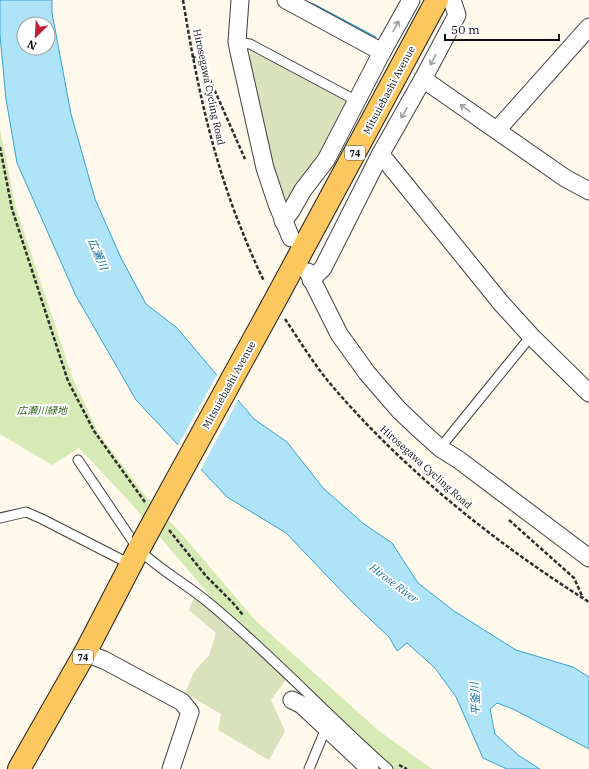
<svg xmlns="http://www.w3.org/2000/svg" width="589" height="769" viewBox="0 0 589 769" font-family="'IBM Plex Serif','Noto Sans JP',serif">
<style>
.green{fill:#d5eab5}
.cemetery{fill:#d9e1bd}
.water{fill:#afe3f8;stroke:#35a1d0;fill-rule:evenodd}
.pier{fill:#fff9ec}
.lines{fill:none;stroke-linecap:round;stroke-linejoin:round}
.stream{stroke:#35a1d0;stroke-width:4.5}
.lane-casing{stroke:#3f3f3f;stroke-width:11}
.street-casing{stroke:#3f3f3f;stroke-width:19}
.primary-casing{stroke:#1d1d1d;stroke-width:24}
.path{stroke:#2e2e2e;stroke-width:2.5;stroke-dasharray:4 2;stroke-linecap:butt}
.lane{stroke:#fff;stroke-width:9}
.street{stroke:#fff;stroke-width:17}
.primary{stroke:#fcc75f;stroke-width:22}
.primary-bridge-casing{stroke:#1d1d1d;stroke-width:24;stroke-linecap:butt}
.primary-bridge{stroke:#fcc75f;stroke-width:22}
.oneway{stroke:#9e9e9e}
.labels{text-anchor:middle;dominant-baseline:central;stroke-width:4;stroke-linejoin:round;paint-order:stroke}
.shield{fill:#fff;stroke:#555;stroke-width:1}
.shield-label{font-size:9px;font-weight:bold;fill:#0c0c0c}
.street-label{font-size:10px;fill:#0c0c0c;stroke:#fff}
.park-label{font-size:10px;font-style:italic;fill:#32651b;stroke:#fff}
.water-label{font-size:11px;font-style:italic;fill:#1370a1;stroke:#fff}
</style>
<rect width="100%" height="100%" fill="#fff9ec"/>
<polygon class="green" points="0,129 16,208 73,379 99,434 147,498 180,532 255,620 379,731 432,769 392,769 213,599 128,500 79,448 52,465 0,434"/>
<g class="cemetery">
<polygon points="251,52 284,66 343,99 347,105 317,160 288,201 283,199 270,158 248,56"/>
<polygon points="194,597 207,607 288,677 271,700 285,731 269,760 218,730 221,714 185,693 194,672 209,655 216,633 189,610"/>
</g>
<path class="water" d="M 0,0 L 52,0 L 52,13 L 71,114 L 95,199 L 121,258 L 146,304 L 177,328 L 254,419 L 287,442 L 323,488 L 364,524 L 392,543 L 418,583 L 454,611 L 516,650 L 573,667 L 589,677 L 589,749 L 513,709 L 497,703 L 490,709 L 495,734 L 518,755 L 540,769 L 507,769 L 483,758 L 456,697 L 435,668 L 407,643 L 397,651 L 389,637 L 352,602 L 286,533 L 227,497 L 136,400 L 76,296 L 17,163 L 6,99 L 0,35 ZM 24,24 L 48,24 L 48,48 L 24,48 Z"/>
<polygon class="pier" points="218,373 239,398 200,471 177,447"/>
<g class="lines">
<polyline class="stream" points="312,5 374,38"/>
<defs>
<g id="lane">
<polyline points="237,42 250,44 357,101"/>
<polyline points="440,448 531,336"/>
<path d="M 78,460 L 138,549 C 160,570 186,584 209,603 C 272,655 327,715 388,769"/>
<polyline points="0,518 26,512 42,519 130,564"/>
<polyline points="309,769 326,728"/>
</g>
<g id="street">
<polyline points="240,0 237,42 239,52 265,168 277,204 291,238"/>
<polyline points="286,0 382,52"/>
<polyline points="423,79 565,178 589,191"/>
<polyline points="497,130 589,27"/>
<polyline points="380,155 387,162 501,303 531,336 589,393"/>
<polyline points="283,221 291,211 303,190 326,160 382,52 411,0"/>
<polyline points="308,272 339,334 367,373 399,410 419,429 440,448 459,460 589,558"/>
<polyline points="311,280 323,268 380,155 423,79 457,15 452,0"/>
<polyline points="85,653 104,660 182,702 190,712 171,769"/>
<polyline points="292,700 302,705 370,769"/>
</g>
<g id="primary">
<polyline points="272,306 437,0"/>
<polyline points="19,769 85,653 142,543"/>
</g>
</defs>
<use href="#lane" class="lane-casing"/>
<use href="#street" class="street-casing"/>
<use href="#primary" class="primary-casing"/>
<g class="path">
<path d="M 183,0 C 195,74 209,143 235,213 C 244,236 253,259 264,281"/>
<polyline points="192,56 200,61 207,73 245,159"/>
<polyline points="0,147 12,209 68,381 94,431 145,502"/>
<path d="M 285,319 C 299,340 312,361 328,381 C 400,467 495,543 589,602"/>
<polyline points="509,520 574,578 583,598"/>
<polyline points="169,530 206,576 233,603 243,615"/>
<polyline points="399,765 407,769"/>
</g>
<use href="#lane" class="lane"/>
<use href="#street" class="street"/>
<use href="#primary" class="primary"/>
<defs>
<polyline id="primary-bridge" points="142,543 272,306"/>
</defs>
<use href="#primary-bridge" class="primary-bridge-casing"/>
<use href="#primary-bridge" class="primary-bridge"/>
</g>
<defs><path id="oneway-shaft" d="M-6 0H5M1.5-3L5.5 0L1.5 3" fill="none" stroke-width="1.6" stroke-linecap="round" stroke-linejoin="round"/></defs>
<g class="oneway">
<use href="#oneway-shaft" transform="translate(396 26) rotate(-61)"/>
<use href="#oneway-shaft" transform="translate(433 60) rotate(118)"/>
<use href="#oneway-shaft" transform="translate(465 108) rotate(-145)"/>
<use href="#oneway-shaft" transform="translate(404 113) rotate(120)"/>
</g>
<g class="labels">
<g class="shield">
<rect x="345" y="146" width="20" height="14" rx="3"/>
<rect x="73" y="650" width="20" height="14" rx="3"/>
</g>
<g class="shield-label">
<text x="355" y="153">74</text>
<text x="83" y="657">74</text>
</g>
<g class="street-label">
<text transform="translate(209 87) rotate(78)">Hirosegawa Cycling Road</text>
<text transform="translate(389 90) rotate(-62)">Mitsuiebashi Avenue</text>
<text transform="translate(229 385) rotate(-61)">Mitsuiebashi Avenue</text>
<text transform="translate(426 467) rotate(42)">Hirosegawa Cycling Road</text>
</g>
<g class="park-label">
<text x="42" y="410">広瀬川緑地</text>
</g>
<g class="water-label">
<text transform="translate(98 254) rotate(66)">広瀬川</text>
<text transform="translate(394 583) rotate(37)">Hirose River</text>
<text transform="translate(475 699) rotate(-92)">平釜川</text>
</g>
</g>
<g transform="translate(36 36) rotate(204)"><circle r="19" fill="#ffffff" stroke="#9e9e9e"/>
<path d="M0-3L7 15L0 10L-7 15Z" fill="#c02138"/>
<text y="-6" font-size="11" font-weight="bold" text-anchor="middle" fill="#0c0c0c">N</text>
</g>
<path d="M445 34v6h114v-6" fill="none" stroke="#0c0c0c" stroke-width="2"/>
<text x="451" y="34" font-size="12" fill="#0c0c0c" stroke="#ffffff" stroke-width="3" paint-order="stroke">50 m</text>
</svg>
